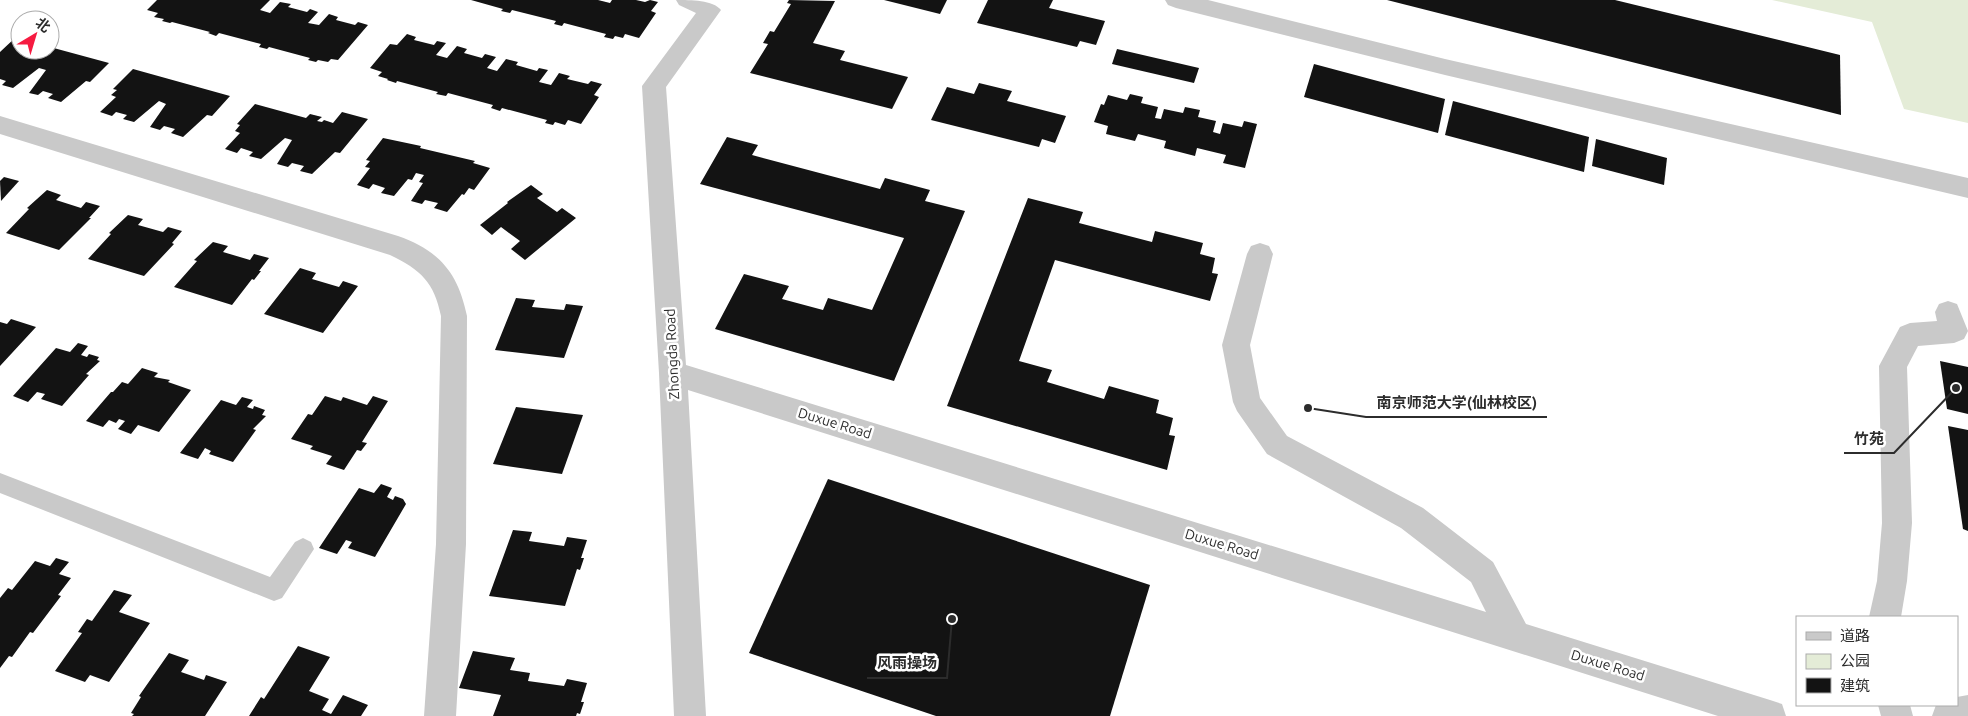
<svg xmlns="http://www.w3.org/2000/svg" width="1968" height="716" viewBox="0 0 1968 716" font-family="Ubuntu,'Noto Sans SC',sans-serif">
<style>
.green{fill:#e4ecd7}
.building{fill:#131313}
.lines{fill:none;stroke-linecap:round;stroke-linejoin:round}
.service{fill:#c9c9c9;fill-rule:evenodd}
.minor{fill:#c9c9c9;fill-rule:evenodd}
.labels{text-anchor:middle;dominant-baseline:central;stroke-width:5;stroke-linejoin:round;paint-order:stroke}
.street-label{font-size:14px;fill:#2c2c2c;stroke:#fff}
.leader{fill:none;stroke:#2c2c2c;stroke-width:2}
.callout-dot{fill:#2c2c2c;stroke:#fff;stroke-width:2}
.callout-label{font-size:15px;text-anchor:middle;font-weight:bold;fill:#2c2c2c;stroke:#fff;stroke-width:5;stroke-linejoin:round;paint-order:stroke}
</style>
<rect width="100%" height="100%" fill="#fff"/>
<polygon class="green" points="1772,0 1968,0 1968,123 1904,109 1872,22"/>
<g class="building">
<polygon points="157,0 270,0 260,10 270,13 280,2 291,4 288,7 307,12 310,9 318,12 308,23 319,25 329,14 338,17 336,20 355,25 358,22 368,25 338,60 331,59 328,62 318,60 316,62 308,60 310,58 269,47 267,49 259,47 261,44 219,33 216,36 208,33 210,32 172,22 170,23 162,21 164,19 154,17 158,13 147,10"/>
<polygon points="471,0 598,0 610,3 612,0 636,0 645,2 650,0 658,2 651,11 656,13 639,38 625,34 623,38 615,36 613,39 604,37 606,34 564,23 562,26 554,24 556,21 512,10 510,13 501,11 503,9"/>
<polygon points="789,0 835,1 813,43 845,51 840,60 908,77 892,109 750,73 768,44 763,43 770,31 774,32 791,4 787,3"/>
<polygon points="884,0 947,0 940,14"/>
<polygon points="988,0 1053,0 1049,8 1105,21 1096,45 1080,41 1077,47 977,23"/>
<polygon points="1387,0 1615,0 1840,55 1841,115"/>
<polygon points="407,34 416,37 414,40 434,45 437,41 446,43 436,55 447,58 457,46 467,49 464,53 482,58 485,54 496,57 487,68 497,71 506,59 518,62 516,65 537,71 539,68 548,70 539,82 551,85 559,73 570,76 567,79 588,84 591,81 602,84 594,95 599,97 581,124 568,120 565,125 555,122 553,125 545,123 547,120 502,108 500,111 491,108 493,105 448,93 446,96 436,94 438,92 397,81 396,83 387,80 388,79 378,76 382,72 370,68 390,44 397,45"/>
<polygon points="16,37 20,38 20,50 50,50 50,47 109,63 90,82 86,81 61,102 48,98 53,94 43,91 38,95 29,93 46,70 39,68 13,88 2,85 6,81 0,79 0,52"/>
<polygon points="1117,49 1199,68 1194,83 1112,64"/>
<polygon points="1314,64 1445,99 1438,133 1304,97"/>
<polygon points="133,69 230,96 212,116 207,115 183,137 171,133 175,129 164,126 160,130 150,127 166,104 159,101 134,122 123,119 127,115 116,112 112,116 100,112 116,97 111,95 117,90 113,89"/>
<polygon points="979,83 1012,91 1007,101 1066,116 1055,143 1042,139 1039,147 931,120 947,87 974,94"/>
<polygon points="1130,94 1143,97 1141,103 1158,107 1155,118 1161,119 1164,109 1183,113 1185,107 1200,110 1198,117 1216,121 1213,132 1220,134 1223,123 1242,127 1244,121 1257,124 1245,168 1223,163 1226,155 1197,148 1195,156 1164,148 1166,141 1138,134 1135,141 1106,134 1108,126 1094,122 1101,104 1104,105 1108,95 1127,100"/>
<polygon points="1453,101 1589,137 1584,172 1445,135"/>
<polygon points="255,104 306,118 310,114 322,117 317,121 322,122 324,120 333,123 342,112 368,119 340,153 335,152 312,174 300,171 304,166 292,163 288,167 277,164 292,140 285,138 261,159 249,156 253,152 241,148 237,153 225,149 240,133 235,131 240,125 237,124"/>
<polygon points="727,137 758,145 752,155 880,189 885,178 930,190 925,201 965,211 894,381 715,329 744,274 789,286 782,299 823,310 828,298 872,310 904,238 700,184"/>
<polygon points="383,138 421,146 420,148 475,161 473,163 490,168 474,190 469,188 464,195 462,194 447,212 434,208 438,203 425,200 422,204 411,201 423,183 419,182 424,175 416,173 412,180 408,179 394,196 381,193 385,188 373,184 369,189 357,185 370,168 365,167 370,161 366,160"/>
<polygon points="1596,139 1667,158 1664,185 1592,166"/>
<polygon points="4,177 19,181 1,201 0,181"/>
<polygon points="531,185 543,194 537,198 557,212 562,208 576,218 525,260 511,249 520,241 501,227 492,235 480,225 508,203 507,202"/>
<polygon points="47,190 61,195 56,200 81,208 86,202 100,206 89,218 91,218 59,250 6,233 29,209 27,208"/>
<polygon points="1028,198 1083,212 1079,223 1152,242 1155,231 1203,243 1200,254 1215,258 1212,273 1218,274 1210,301 1055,260 1019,361 1052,370 1047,382 1104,399 1109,386 1159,400 1156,413 1173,418 1169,435 1175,436 1167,470 947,406"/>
<polygon points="128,215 143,219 138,225 163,232 168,227 182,231 172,243 174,244 144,276 88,259 111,234 109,233"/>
<polygon points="213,242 228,246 223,252 250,260 254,254 269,258 259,271 261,271 254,280 252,279 232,305 174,287 197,261 194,260"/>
<polygon points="300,268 316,273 312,279 339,287 343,281 358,286 323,333 264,314"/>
<polygon points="516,298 535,300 532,307 564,310 566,304 583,306 564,358 495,350"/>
<polygon points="11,319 36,327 0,366 0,322 7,324"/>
<polygon points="78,343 88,346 81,355 87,357 89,354 99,357 97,360 100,361 86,374 89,375 62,406 41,399 45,394 37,392 28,402 13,396 56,348 70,352"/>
<polygon points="1940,361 1968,367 1968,414 1947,409"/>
<polygon points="142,368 158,373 154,377 170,380 168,382 191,390 159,432 138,425 131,434 118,429 125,421 119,419 116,423 109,420 103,427 86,421 111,392 113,392 122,382 128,384"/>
<polygon points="325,396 341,401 343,397 367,405 373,396 388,401 362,442 367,443 361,451 357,450 344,470 326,464 332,456 310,449 313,446 291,439 308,414 312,415"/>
<polygon points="242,397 253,400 247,407 253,409 254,406 265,410 262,415 266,416 253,429 256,430 233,462 209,454 211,451 205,448 198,459 180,453 221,400 236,405"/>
<polygon points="516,407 583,415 562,474 493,464"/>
<polygon points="1948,426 1968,430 1968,531 1963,529"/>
<polygon points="828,479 1150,585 1110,716 936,716 749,653"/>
<polygon points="381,484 392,488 387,497 393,500 395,496 403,499 406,504 375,557 348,548 352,542 346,540 337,554 319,548 359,488 374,493"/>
<polygon points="513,530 532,532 529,541 564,546 567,537 587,540 581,558 584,558 580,570 577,569 565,606 489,596"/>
<polygon points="56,558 69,562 59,574 71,578 58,595 61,596 33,633 30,632 12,657 9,656 0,668 0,598 8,588 12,590 35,561 50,566"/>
<polygon points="114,590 132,595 119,612 150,623 109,682 90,675 85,682 55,671 82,633 78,632 87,619 92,621"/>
<polygon points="298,646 330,657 309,691 329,699 322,710 331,714 343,695 368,705 361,716 249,716 261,697 264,699"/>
<polygon points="473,651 515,658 510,670 530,673 528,681 564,686 567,679 587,683 581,702 584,702 580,714 577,713 576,716 493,716 501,695 459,688"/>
<polygon points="169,653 189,660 181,672 204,680 206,675 227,682 205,716 132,716 134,714 131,713 141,697 139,696"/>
</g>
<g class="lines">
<polygon class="service" points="0,473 270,577 295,542 303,538 311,542 314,549 282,598 274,601 0,493"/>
<g class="minor">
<path d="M 676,0 C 691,0 713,0 721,10 L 666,87 L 686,365 L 1486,612 L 1471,582 L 1401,528 L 1267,454 L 1237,411 L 1233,402 L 1222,345 L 1247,254 L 1251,246 L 1260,243 L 1269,246 L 1273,254 L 1250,345 L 1260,398 L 1287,436 L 1423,508 L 1493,562 L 1526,624 L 1770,700 L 1782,704 L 1786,716 L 1718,716 L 688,390 L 706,716 L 674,716 L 659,373 L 642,86 L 696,13 L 679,5 Z"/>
<polygon points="1165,0 1208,0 1445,59 1968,178 1968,198 1445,75 1176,8 1168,5"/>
<path d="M 0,116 L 398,236 C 440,251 458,273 467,316 L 466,544 L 456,716 L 424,716 L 436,544 L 441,316 C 434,282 421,270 390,255 L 0,134 Z"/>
<polygon points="1948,301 1957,304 1968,331 1964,339 1954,343 1918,346 1907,367 1912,523 1907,581 1901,617 1869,617 1877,581 1882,523 1879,366 1900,327 1910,323 1937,321 1935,312 1939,304"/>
<polygon points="1968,695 1968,716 1932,716 1936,705 1957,705 1957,697"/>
<polygon points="1878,705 1910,705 1913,716 1881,716"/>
</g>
</g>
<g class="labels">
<g class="street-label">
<text transform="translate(672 354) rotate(-93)">Zhongda Road</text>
<text transform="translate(835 423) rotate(17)">Duxue Road</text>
<text transform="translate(1222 544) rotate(17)">Duxue Road</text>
<text transform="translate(1608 665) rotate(17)">Duxue Road</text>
</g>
</g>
<path class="leader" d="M1308 408L1366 417H1547M1956 388L1894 453H1844M952 619L947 678H867"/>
<g class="callout-dot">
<circle cx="1308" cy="408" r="5"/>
<circle cx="1956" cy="388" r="5"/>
<circle cx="952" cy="619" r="5"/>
</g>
<g class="callout-label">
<text x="1457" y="408">南京师范大学(仙林校区)</text>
<text x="1869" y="444">竹苑</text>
<text x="907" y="668">风雨操场</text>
</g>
<rect x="1796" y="616" width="162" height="90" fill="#ffffff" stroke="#ababab"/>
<rect x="1806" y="632" width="25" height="8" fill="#c9c9c9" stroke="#ababab"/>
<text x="1840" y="641" font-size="15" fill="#2c2c2c">道路</text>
<rect x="1806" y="654" width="25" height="15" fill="#e4ecd7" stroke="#ababab"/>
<text x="1840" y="666" font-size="15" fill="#2c2c2c">公园</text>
<rect x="1806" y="678" width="25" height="15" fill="#131313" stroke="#ababab"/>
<text x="1840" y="691" font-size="15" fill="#2c2c2c">建筑</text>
<g transform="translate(35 35) rotate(38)"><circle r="24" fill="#ffffff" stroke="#ababab"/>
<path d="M0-4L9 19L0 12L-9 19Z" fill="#f61b41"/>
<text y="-8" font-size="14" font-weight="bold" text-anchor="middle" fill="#2c2c2c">北</text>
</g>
</svg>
